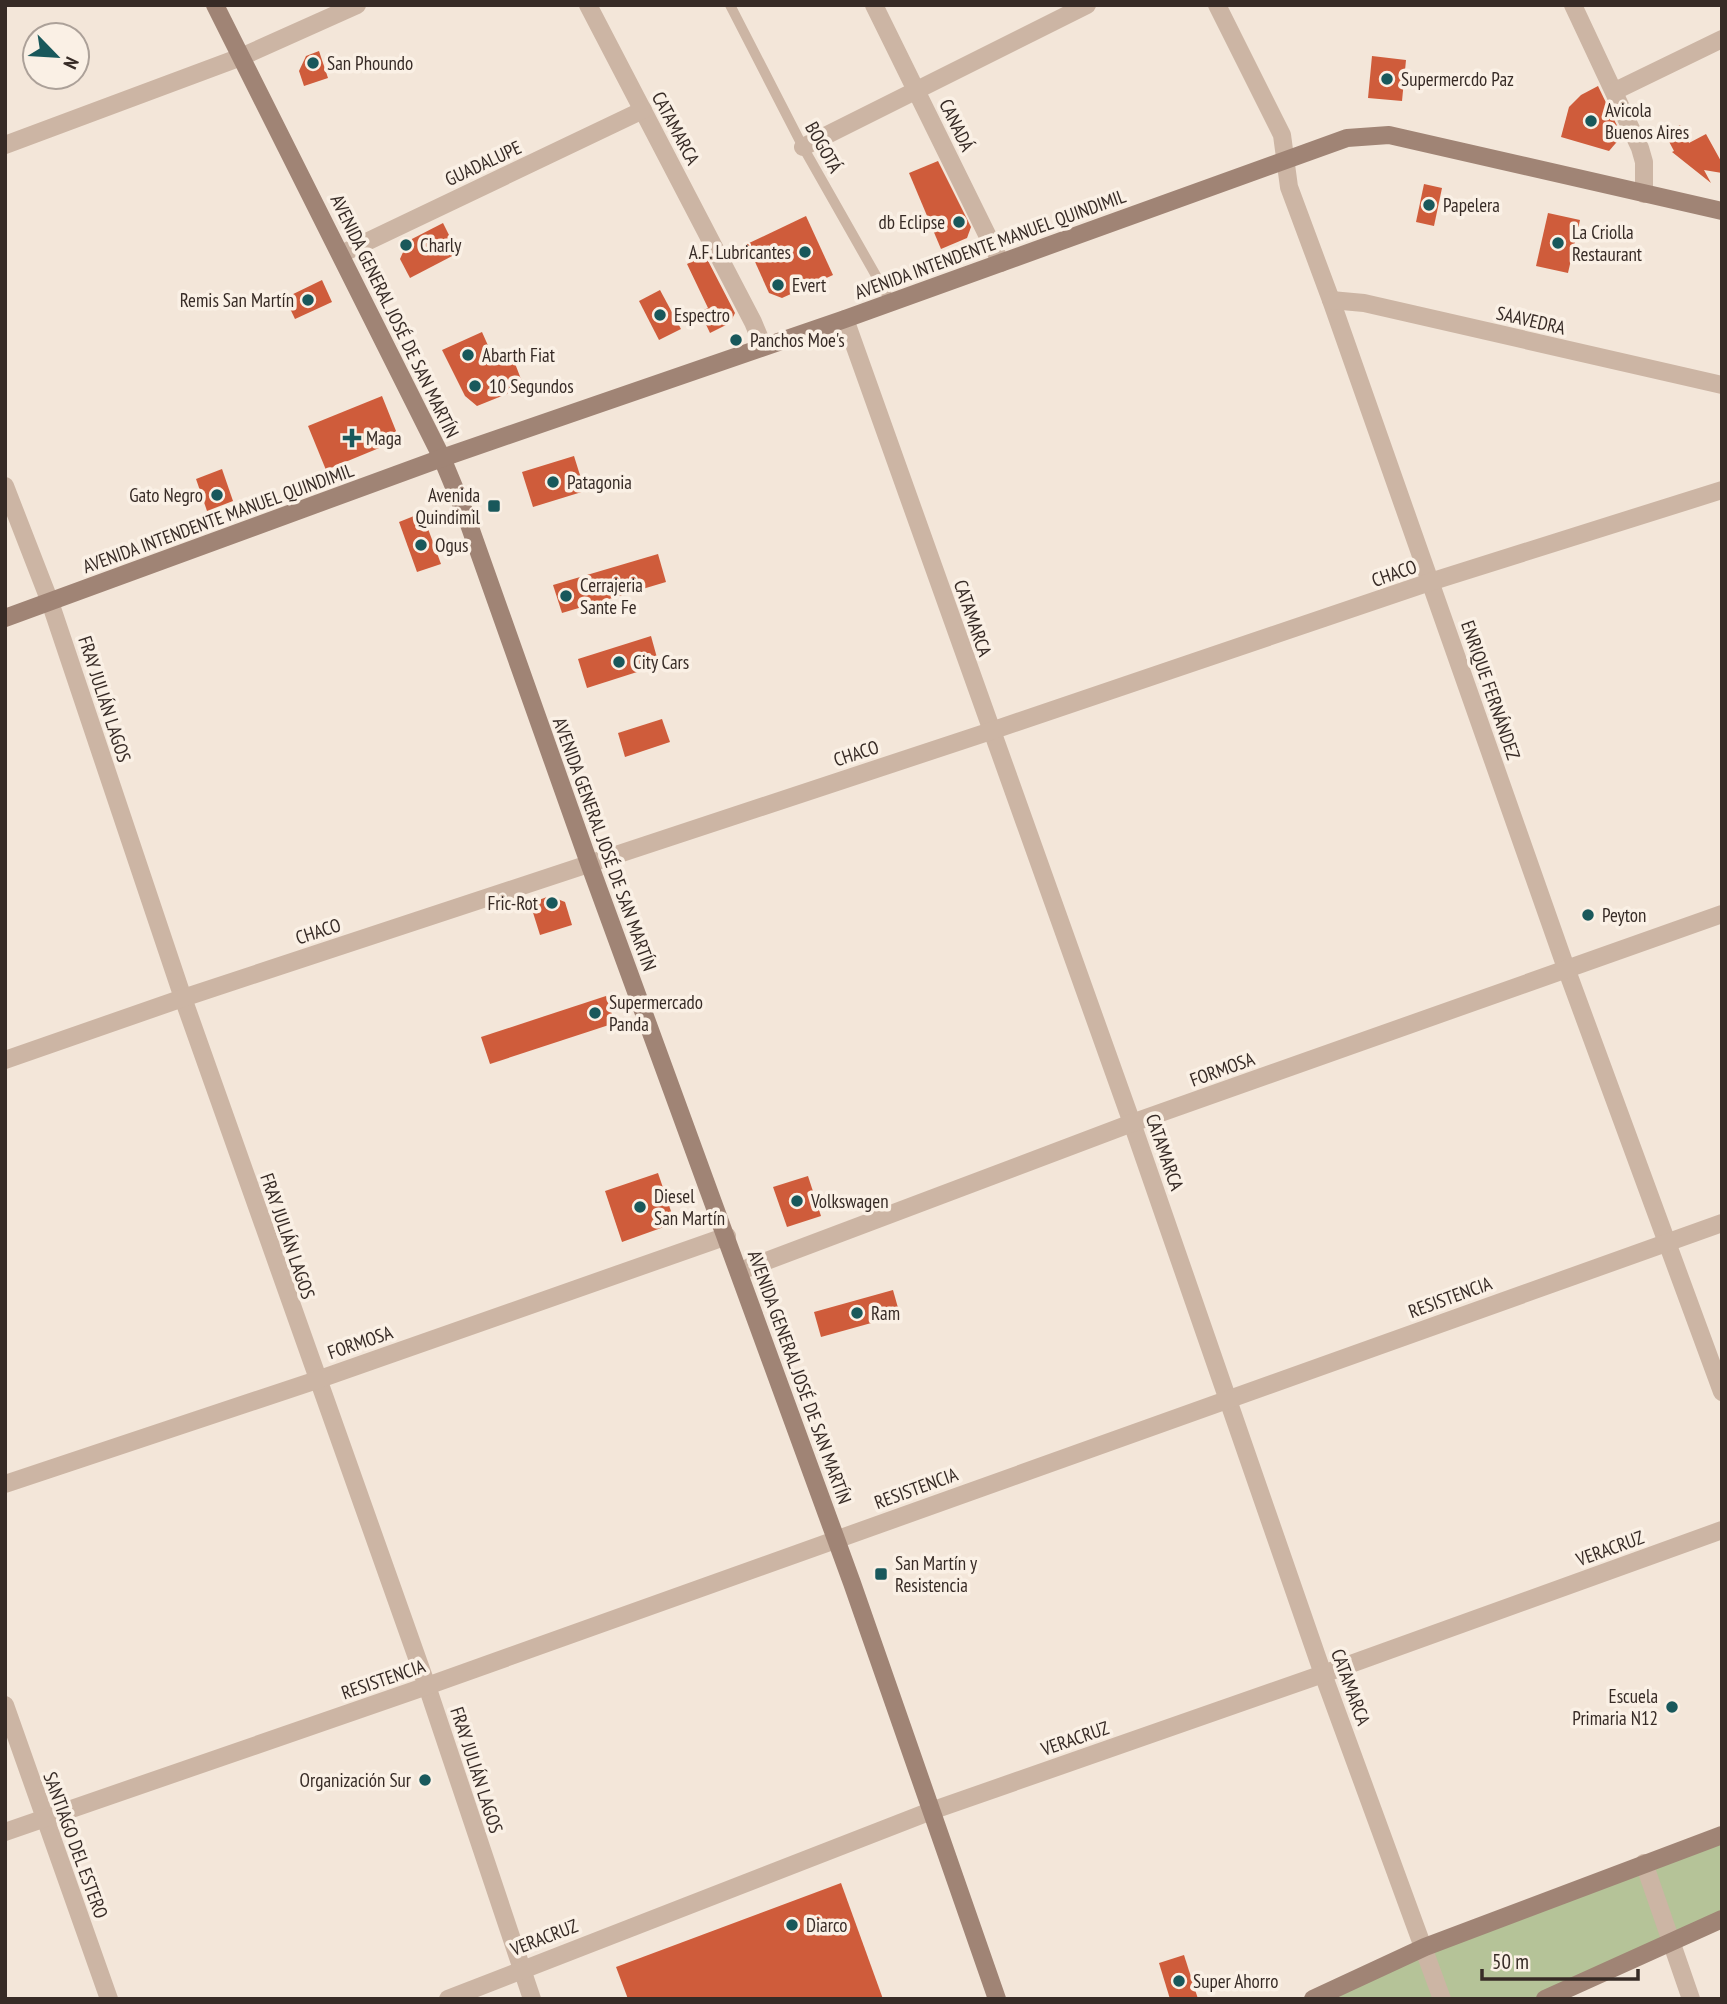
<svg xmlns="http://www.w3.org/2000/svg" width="1727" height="2004" viewBox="0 0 1727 2004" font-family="'PT Sans Narrow',sans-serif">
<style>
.green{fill:#b5c398}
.building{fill:#cf5c3b}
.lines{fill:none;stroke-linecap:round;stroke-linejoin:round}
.lane{stroke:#ccb5a4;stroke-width:10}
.street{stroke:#ccb5a4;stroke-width:18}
.secondary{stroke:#a08475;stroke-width:18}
.poi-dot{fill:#19585b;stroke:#faf0e5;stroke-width:2.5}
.labels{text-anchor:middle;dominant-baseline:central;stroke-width:7;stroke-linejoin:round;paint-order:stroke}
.poi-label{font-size:19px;fill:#372b26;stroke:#faf0e5;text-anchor:start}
.street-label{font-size:19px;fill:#372b26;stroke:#faf0e5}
</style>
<rect width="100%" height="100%" fill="#f3e6d9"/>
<polygon class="green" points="1722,1835 1722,1919 1545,1999 1313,1999"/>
<g class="building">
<polygon points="319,51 328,78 304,86 299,71 306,56"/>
<polygon points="1372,56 1406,60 1402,101 1368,98"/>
<polygon points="1598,86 1622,136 1609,151 1561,137 1569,107 1581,95"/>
<polygon points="1680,125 1689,143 1706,134 1722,163 1722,173 1704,170 1711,183 1672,152 1674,151 1665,134"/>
<polygon points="938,161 971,227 967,238 941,249 909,173"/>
<polygon points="1424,184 1442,188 1434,226 1416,222"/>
<polygon points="1548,213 1580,220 1568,273 1536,266"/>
<polygon points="806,216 833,275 782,298 769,293 747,244"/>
<polygon points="443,223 458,253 410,278 400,259 408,241"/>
<polygon points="705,255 735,313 730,323 710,333 700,312 708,308 687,264"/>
<polygon points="322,280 332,302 295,319 285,298"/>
<polygon points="660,290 681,329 659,340 639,301"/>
<polygon points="482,332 494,359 511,353 524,387 477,406 465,396 442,350"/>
<polygon points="382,396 396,431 384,446 326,470 308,426"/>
<polygon points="574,456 585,491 533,507 522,472"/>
<polygon points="222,469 233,501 207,511 196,479"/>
<polygon points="414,516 427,526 441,564 417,572 399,522"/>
<polygon points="658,554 666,582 562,613 553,585"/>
<polygon points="651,636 659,665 587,688 578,659"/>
<polygon points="662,719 670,742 625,757 618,733"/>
<polygon points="550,896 565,902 572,925 540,935 530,903"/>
<polygon points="606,996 615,1023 490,1064 481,1037"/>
<polygon points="658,1173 675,1223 622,1242 605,1191"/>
<polygon points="808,1176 821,1216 787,1227 773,1187"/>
<polygon points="893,1290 900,1315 821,1337 814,1312"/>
<polygon points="841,1883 883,1999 628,1999 616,1967"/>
<polygon points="1184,1955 1198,1999 1170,1999 1159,1963"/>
</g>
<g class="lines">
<polyline class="lane" points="730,5 803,147 891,302"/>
<g class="street">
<polyline points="588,5 753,322 763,346"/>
<polyline points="874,5 1001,263"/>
<polyline points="1217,5 1282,135 1289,187 1331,300 1566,968 1722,1392"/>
<polyline points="1573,5 1640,148 1644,162 1644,194"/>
<polyline points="1615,91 1722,39"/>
<polyline points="5,145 241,57 357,5"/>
<polyline points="803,147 1087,5"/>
<polyline points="341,254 643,110"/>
<polyline points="1331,300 1364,303 1722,385"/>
<polyline points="845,319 1132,1123 1323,1674 1442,1999"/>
<polyline points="5,486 50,602 183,998 427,1686 532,1999"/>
<polyline points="5,1060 183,998 991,731 1430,582 1722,490"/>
<polyline points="740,1271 1132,1123 1722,914"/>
<polyline points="5,1484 317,1380 727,1236"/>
<polyline points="5,1705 109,1999"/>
<polyline points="5,1832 427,1686 1722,1223"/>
<polyline points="1644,1863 1691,1999"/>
<polyline points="448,1999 931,1811 1323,1674 1722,1530"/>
</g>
<g class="secondary">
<polyline points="215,5 442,458 466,516 589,863 852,1583 997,1999"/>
<polyline points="5,618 442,458 845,319 1347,138 1389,135 1722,211"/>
<polyline points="1313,1999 1425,1947 1722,1835"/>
<polyline points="1545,1999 1722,1919"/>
</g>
</g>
<g class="poi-dot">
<circle cx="313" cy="63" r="7"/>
<circle cx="1387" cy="79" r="7"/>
<circle cx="1591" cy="121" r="7"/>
<circle cx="1429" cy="205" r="7"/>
<circle cx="959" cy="222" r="7"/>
<circle cx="1558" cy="243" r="7"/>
<circle cx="406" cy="245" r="7"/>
<circle cx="805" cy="252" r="7"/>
<circle cx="778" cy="285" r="7"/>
<circle cx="308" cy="300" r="7"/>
<circle cx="660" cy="315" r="7"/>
<circle cx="736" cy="340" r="7"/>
<circle cx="468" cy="355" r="7"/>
<circle cx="475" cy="386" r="7"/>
<path d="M348.5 427.5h7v7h7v7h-7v7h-7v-7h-7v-7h7z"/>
<circle cx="553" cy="482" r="7"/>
<circle cx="217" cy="495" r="7"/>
<rect x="487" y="499" width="14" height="14" rx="3.5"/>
<circle cx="421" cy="545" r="7"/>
<circle cx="566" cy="596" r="7"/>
<circle cx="619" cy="662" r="7"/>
<circle cx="552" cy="903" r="7"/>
<circle cx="1588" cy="915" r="7"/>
<circle cx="595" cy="1013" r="7"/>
<circle cx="797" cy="1201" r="7"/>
<circle cx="640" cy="1207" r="7"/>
<circle cx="857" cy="1313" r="7"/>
<rect x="874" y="1567" width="14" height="14" rx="3.5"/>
<circle cx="1672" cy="1707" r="7"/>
<circle cx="425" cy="1780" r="7"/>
<circle cx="792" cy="1925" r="7"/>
<circle cx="1179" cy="1981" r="7"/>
</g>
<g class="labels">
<g class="poi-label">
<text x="327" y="63">San Phoundo</text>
<text x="1401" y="79">Supermercdo Paz</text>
<text x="1605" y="110">Avicola<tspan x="1605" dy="22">Buenos Aires</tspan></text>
<text x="1443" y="205">Papelera</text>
<text x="945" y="222" text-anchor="end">db Eclipse</text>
<text x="1572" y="232">La Criolla<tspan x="1572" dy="22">Restaurant</tspan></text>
<text x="420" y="245">Charly</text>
<text x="791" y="252" text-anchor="end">A.F. Lubricantes</text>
<text x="792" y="285">Evert</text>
<text x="294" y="300" text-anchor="end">Remis San Martín</text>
<text x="674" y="315">Espectro</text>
<text x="750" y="340">Panchos Moe's</text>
<text x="482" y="355">Abarth Fiat</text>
<text x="489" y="386">10 Segundos</text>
<text x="366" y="438">Maga</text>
<text x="567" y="482">Patagonia</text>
<text x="203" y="495" text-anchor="end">Gato Negro</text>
<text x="480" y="495" text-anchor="end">Avenida<tspan x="480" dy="22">Quindimil</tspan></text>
<text x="435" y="545">Ogus</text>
<text x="580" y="585">Cerrajeria<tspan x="580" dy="22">Sante Fe</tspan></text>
<text x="633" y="662">City Cars</text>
<text x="538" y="903" text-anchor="end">Fric-Rot</text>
<text x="1602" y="915">Peyton</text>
<text x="609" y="1002">Supermercado<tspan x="609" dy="22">Panda</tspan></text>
<text x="654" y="1196">Diesel<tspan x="654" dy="22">San Martín</tspan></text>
<text x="811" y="1201">Volkswagen</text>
<text x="871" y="1313">Ram</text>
<text x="895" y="1563">San Martín y<tspan x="895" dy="22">Resistencia</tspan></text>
<text x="1658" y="1696" text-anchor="end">Escuela<tspan x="1658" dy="22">Primaria N12</tspan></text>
<text x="411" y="1780" text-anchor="end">Organización Sur</text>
<text x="806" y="1925">Diarco</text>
<text x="1193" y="1981">Super Ahorro</text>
</g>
<g class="street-label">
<text transform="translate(957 125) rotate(64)">CANADÁ</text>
<text transform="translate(676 128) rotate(62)">CATAMARCA</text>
<text transform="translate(824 147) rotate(61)">BOGOTÁ</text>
<text transform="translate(483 163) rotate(-25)">GUADALUPE</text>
<text transform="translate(990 244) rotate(-20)">AVENIDA INTENDENTE MANUEL QUINDIMIL</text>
<text transform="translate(395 316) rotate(64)">AVENIDA GENERAL JOSÉ DE SAN MARTÍN</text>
<text transform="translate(1531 320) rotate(13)">SAAVEDRA</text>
<text transform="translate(218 518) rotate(-20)">AVENIDA INTENDENTE MANUEL QUINDIMIL</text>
<text transform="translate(1394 573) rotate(-19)">CHACO</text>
<text transform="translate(973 618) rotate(71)">CATAMARCA</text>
<text transform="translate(1491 690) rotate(71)">ENRIQUE FERNÁNDEZ</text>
<text transform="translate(105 699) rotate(72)">FRAY JULIÁN LAGOS</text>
<text transform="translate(856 753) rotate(-18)">CHACO</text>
<text transform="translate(605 844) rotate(70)">AVENIDA GENERAL JOSÉ DE SAN MARTÍN</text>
<text transform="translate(318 931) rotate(-18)">CHACO</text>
<text transform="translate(1222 1069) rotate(-20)">FORMOSA</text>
<text transform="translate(1165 1152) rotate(71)">CATAMARCA</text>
<text transform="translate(288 1236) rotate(71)">FRAY JULIÁN LAGOS</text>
<text transform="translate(1450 1297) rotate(-20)">RESISTENCIA</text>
<text transform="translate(360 1342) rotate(-19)">FORMOSA</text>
<text transform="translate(800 1377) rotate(70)">AVENIDA GENERAL JOSÉ DE SAN MARTÍN</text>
<text transform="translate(916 1488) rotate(-20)">RESISTENCIA</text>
<text transform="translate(1610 1548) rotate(-20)">VERACRUZ</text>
<text transform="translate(383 1679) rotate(-19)">RESISTENCIA</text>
<text transform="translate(1351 1687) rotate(70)">CATAMARCA</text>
<text transform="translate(1075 1738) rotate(-19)">VERACRUZ</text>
<text transform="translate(477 1770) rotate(72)">FRAY JULIÁN LAGOS</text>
<text transform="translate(76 1845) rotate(70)">SANTIAGO DEL ESTERO</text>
<text transform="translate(544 1937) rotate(-21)">VERACRUZ</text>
</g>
</g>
<rect width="1727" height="2004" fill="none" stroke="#372b26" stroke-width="14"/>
<g transform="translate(56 56) rotate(115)"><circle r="33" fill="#faf0e5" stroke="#aca199" stroke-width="2"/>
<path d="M0-5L12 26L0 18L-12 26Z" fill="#19585b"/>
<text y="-10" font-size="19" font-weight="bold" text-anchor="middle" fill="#372b26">N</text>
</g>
<path d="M1482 1969v10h156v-10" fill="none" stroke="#372b26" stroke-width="3.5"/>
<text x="1492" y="1969" font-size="21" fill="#372b26" stroke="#faf0e5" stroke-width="5" paint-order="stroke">50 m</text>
</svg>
